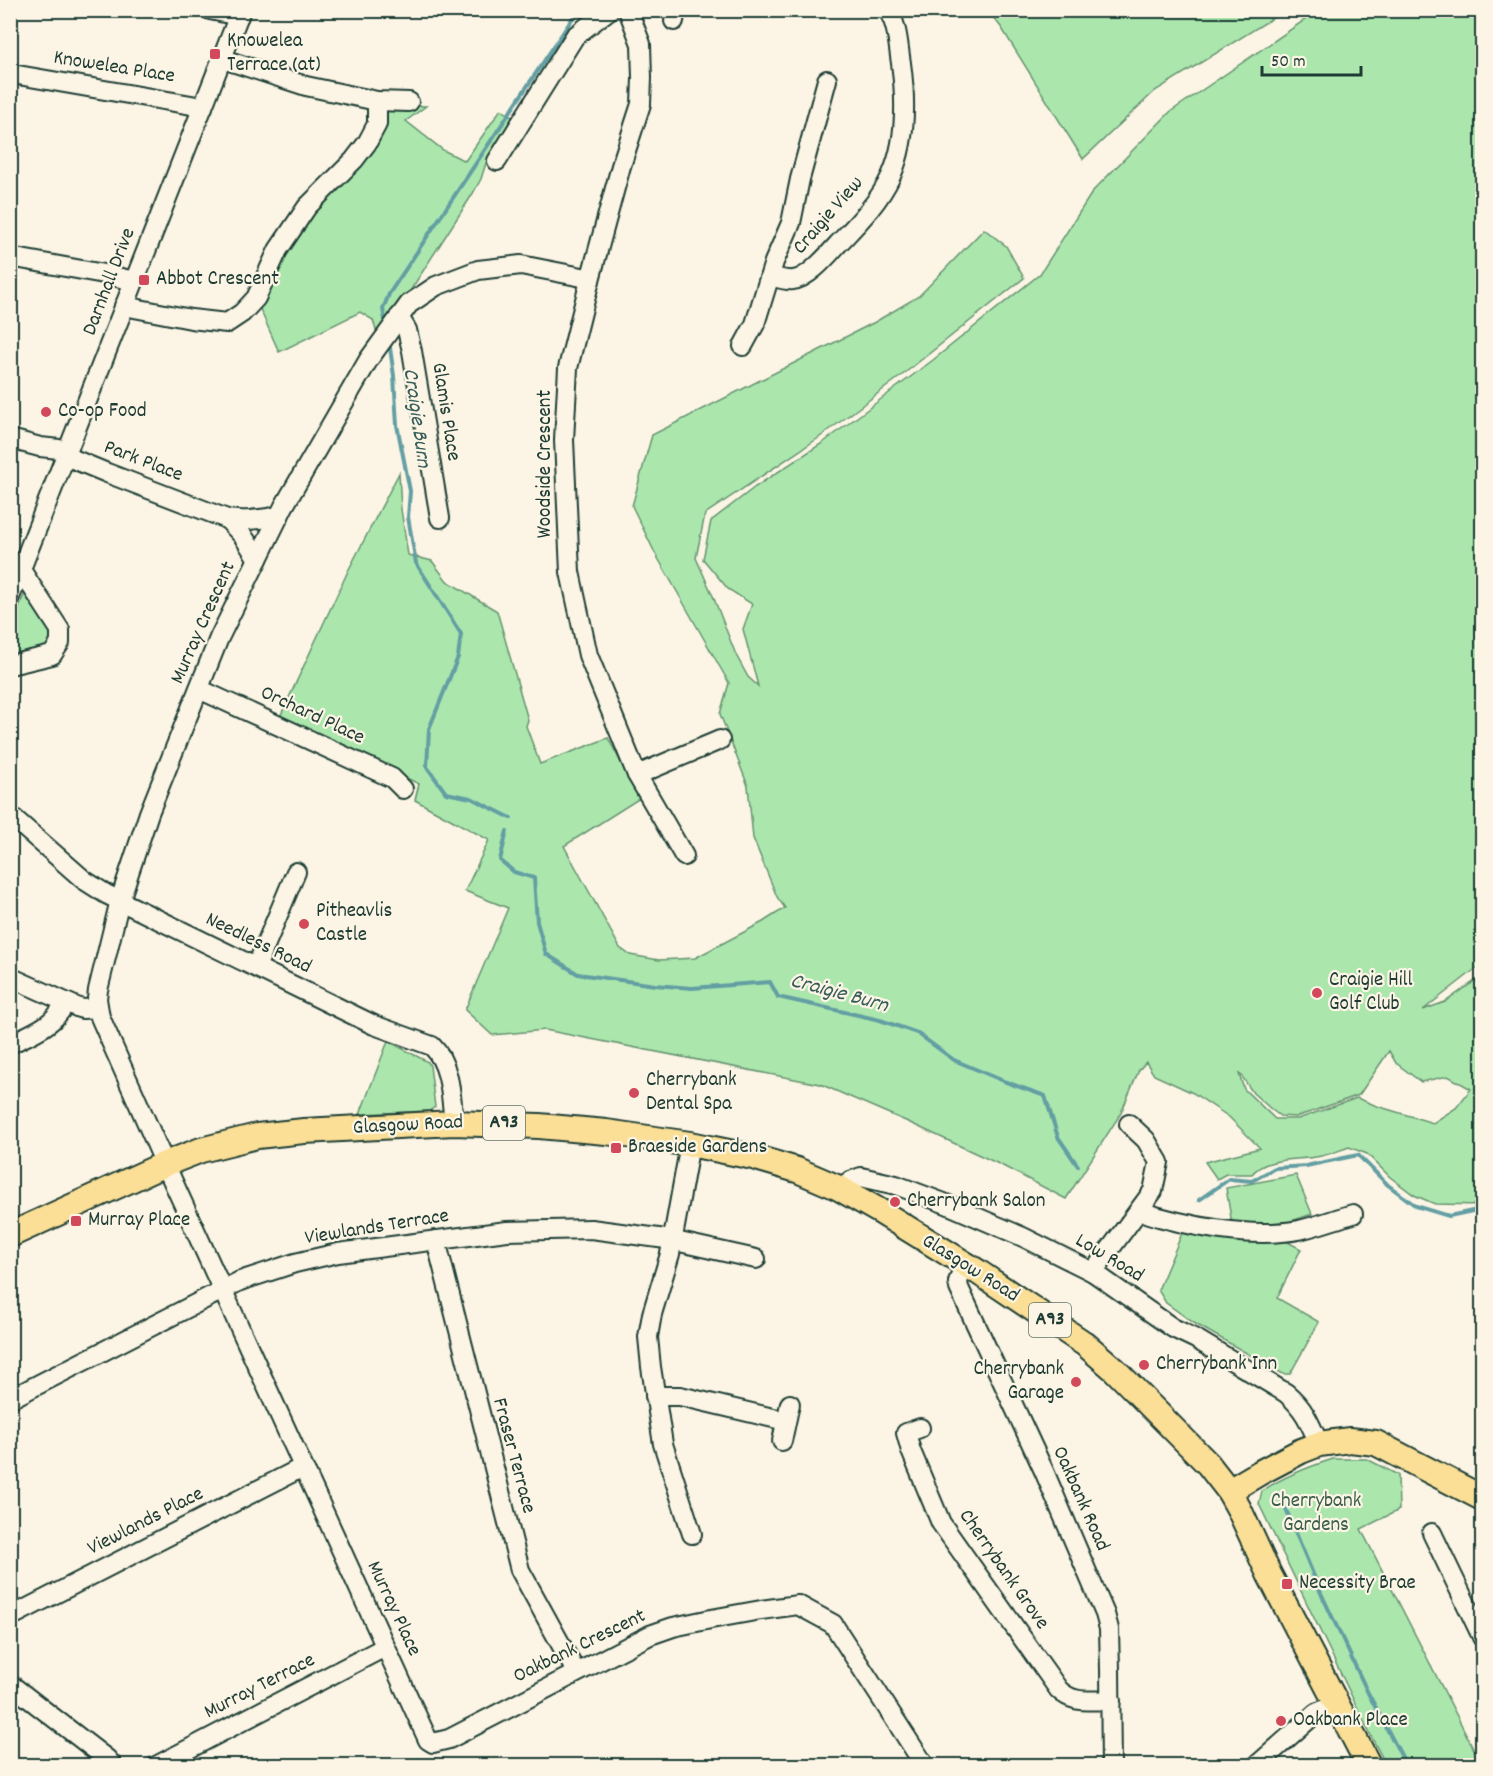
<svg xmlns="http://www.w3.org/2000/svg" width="1493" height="1776" viewBox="0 0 1493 1776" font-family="Dekko,sans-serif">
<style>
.green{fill:#abe7ad;stroke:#659270;stroke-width:1.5;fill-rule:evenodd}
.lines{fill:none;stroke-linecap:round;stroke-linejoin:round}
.stream{stroke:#639ea3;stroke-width:4}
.minor-casing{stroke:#1f3d34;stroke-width:22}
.major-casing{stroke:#1f3d34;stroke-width:28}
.minor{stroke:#fcf5e5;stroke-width:18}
.major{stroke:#fbdf96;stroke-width:24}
.poi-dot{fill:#d1495b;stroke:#fcf5e5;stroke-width:2}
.labels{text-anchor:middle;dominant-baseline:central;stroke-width:4.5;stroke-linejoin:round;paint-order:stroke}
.shield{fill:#fcf5e5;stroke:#617469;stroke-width:1.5}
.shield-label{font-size:20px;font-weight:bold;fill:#1f3d34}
.poi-label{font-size:21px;fill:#1f3d34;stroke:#fcf5e5;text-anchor:start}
.street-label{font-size:21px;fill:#1f3d34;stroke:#fcf5e5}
.park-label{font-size:21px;fill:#3b5f4c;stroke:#fcf5e5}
.water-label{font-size:22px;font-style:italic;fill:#365d59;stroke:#fcf5e5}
</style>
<rect width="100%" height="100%" fill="#fcf5e5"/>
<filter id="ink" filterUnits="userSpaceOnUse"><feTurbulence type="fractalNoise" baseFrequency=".0167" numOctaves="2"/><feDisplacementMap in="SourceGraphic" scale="12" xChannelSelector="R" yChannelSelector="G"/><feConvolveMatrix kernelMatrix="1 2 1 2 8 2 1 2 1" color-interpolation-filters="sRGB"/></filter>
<g filter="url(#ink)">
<g class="green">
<path d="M 1322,10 L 1482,11 L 1482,964 L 1423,1010 L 1445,1002 L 1482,976 L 1482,1205 L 1435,1204 L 1414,1195 L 1390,1177 L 1367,1154 L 1349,1147 C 1340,1150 1331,1154 1321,1156 C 1300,1161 1267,1156 1252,1174 L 1226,1174 L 1217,1179 L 1205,1162 L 1260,1148 L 1229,1117 L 1193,1093 L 1154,1075 L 1146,1062 L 1139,1070 L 1121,1113 L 1066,1199 L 1001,1165 L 908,1122 L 820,1084 L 545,1030 L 492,1035 L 465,1010 L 508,908 L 465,891 L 489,840 L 415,800 L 419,784 L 280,717 L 348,571 L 399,473 L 401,509 L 408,555 L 432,561 L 447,581 L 497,611 L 528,720 L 526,726 L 540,764 L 608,738 L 640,798 L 564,846 L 620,948 L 630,955 L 659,960 L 695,958 L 763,922 L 785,908 L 777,897 L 753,838 L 748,786 L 720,714 L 729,683 L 655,553 L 632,506 L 652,435 L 875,322 L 919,296 L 984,229 L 1006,246 L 1024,278 L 901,376 L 820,437 L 705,514 L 696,558 L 713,596 L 736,655 L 748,677 L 758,686 L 743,629 L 752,604 L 728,589 L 703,559 L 711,521 L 755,487 L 824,442 L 933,360 L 1040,274 L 1093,191 L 1170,112 L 1312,15 ZM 1389,1051 L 1396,1063 L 1421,1082 L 1448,1076 L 1471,1089 L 1456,1108 L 1433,1123 L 1377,1106 L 1357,1098 L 1298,1119 L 1275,1119 L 1244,1089 L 1239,1074 L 1241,1075 L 1253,1093 L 1272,1110 L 1280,1116 L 1296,1117 L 1359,1095 Z"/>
<polygon points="988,11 1284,11 1155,91 1083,159 1001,27"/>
<polygon points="380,105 426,106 406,121 443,150 465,161 501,109 513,118 486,163 481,179 472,195 403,302 386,318 377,334 373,320 360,312 279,352 256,300 274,266 336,183"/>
<polygon points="28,585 54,635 49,646 11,661 10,630"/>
<polygon points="388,1041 428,1062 430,1066 435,1107 429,1111 360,1114"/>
<polygon points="1296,1175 1312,1214 1277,1226 1232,1224 1226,1188"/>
<polygon points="1183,1231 1284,1240 1301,1249 1277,1298 1319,1322 1290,1374 1283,1374 1194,1323 1166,1303 1158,1290"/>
<path d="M 1333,1459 L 1367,1459 L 1398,1475 L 1399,1510 L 1361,1529 L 1482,1765 L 1386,1765 L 1369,1732 L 1259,1504 L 1262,1491 C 1284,1476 1308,1467 1333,1459 Z"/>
</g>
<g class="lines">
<g class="stream">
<polyline points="386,325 383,309 389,294 578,10"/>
<polyline points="389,341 394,376 397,425 410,491 408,517 416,563 461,634 458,657 429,729 427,767 446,793 471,798 511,818"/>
<polyline points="507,831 500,860 514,872 534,878 537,922 546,954 578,974 655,985 692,988 770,982 778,997 880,1020 917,1033 954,1060 1006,1082 1045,1096 1058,1137 1078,1166"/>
<polyline points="1199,1200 1229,1179 1252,1181 1275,1168 1306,1166 1358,1155 1388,1185 1416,1206 1449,1216 1482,1209"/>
<polyline points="1282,1500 1321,1593 1368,1693 1403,1759 1408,1766"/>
</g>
<defs>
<g id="minor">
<polyline points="210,10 239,16"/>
<polyline points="628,10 641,44 642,78 641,104 621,166 590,280 568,368 564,440 570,572 588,655 637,775 684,856"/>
<polyline points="674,21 676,10"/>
<polyline points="223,59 306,86 377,101 409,102"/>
<polyline points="18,75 203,107"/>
<polyline points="497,161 575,36 609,10"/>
<polyline points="10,257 104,274 134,281"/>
<path d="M 770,276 C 778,278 785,281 793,280 C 808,279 828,255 838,244 C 858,223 879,202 891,176 C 907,141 906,100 901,63 C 898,45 898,26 888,10"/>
<polyline points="590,280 582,277 521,265 478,270 436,286 409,304 369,359 284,506 219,638 149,813 120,900 98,990 97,999 100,1017 165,1164 428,1740 433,1743 449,1739 650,1635 673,1627 711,1619 761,1610 798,1605 833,1624 925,1766"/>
<polyline points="124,306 191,319 227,323 242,313 256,298 278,250 307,207 354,160 367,143 377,124 377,101"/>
<polyline points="399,317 407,330 412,351 440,518"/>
<polyline points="743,346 755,324 774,262 791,223 800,179 827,80"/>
<polyline points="10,439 40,447 59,449 73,459 107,473 227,519 243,536 258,559"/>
<path d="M 226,519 C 245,522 260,519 279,516"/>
<polyline points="10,597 241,10"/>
<polyline points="10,665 52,655 60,643 60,630 21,570"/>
<polyline points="199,689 392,778 403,789"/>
<polyline points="637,775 720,740"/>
<path d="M 10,815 L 84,880 L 106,894 L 345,1011 L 374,1025 L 432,1046 C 451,1065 451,1098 454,1123"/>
<polyline points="255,966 260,958 296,872"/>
<polyline points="10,977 79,1008 83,1009 98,1008"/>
<path d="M 10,1044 C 32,1033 54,1026 65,1003"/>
<polyline points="690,1144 670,1254 652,1314 648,1337 651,1367 663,1444 692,1534"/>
<path d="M 839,1188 L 850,1181 L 861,1177 L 896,1185 L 944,1203 L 1023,1237 L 1093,1272 L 1173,1328 L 1196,1339 L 1286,1393 C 1304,1408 1310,1423 1319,1444"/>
<path d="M 1139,1211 C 1186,1226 1250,1239 1299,1230 C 1317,1226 1335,1219 1353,1214"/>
<polyline points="436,1240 520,1570 576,1672"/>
<polyline points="964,1264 958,1282 959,1288 1044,1471 1105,1614 1109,1629 1110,1670 1111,1766"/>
<polyline points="1093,1272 1153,1191 1159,1162 1146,1140 1129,1124"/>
<polyline points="655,1396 680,1396 786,1421"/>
<polyline points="10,1399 240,1281 295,1263 338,1253 507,1231 591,1229 666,1239 756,1259"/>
<path d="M 920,1428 L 906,1433 L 911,1451 L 941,1523 L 1059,1690 C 1075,1705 1091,1699 1111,1701"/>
<polyline points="782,1441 790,1404"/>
<polyline points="1432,1533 1482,1637"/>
<polyline points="10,1617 303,1467"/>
<polyline points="10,1684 107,1759 113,1766"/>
<polyline points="156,1766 385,1647"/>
<polyline points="1256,1766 1316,1713 1337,1704"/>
</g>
<g id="major">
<polyline points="10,1235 165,1164 201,1150 257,1136 304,1131 454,1123 539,1126 606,1132 690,1144 753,1157 797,1170 839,1188 881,1212 978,1272 1085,1344 1115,1370 1208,1464 1229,1491 1239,1509 1269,1574 1369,1766"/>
<polyline points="1229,1491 1261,1472 1301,1451 1319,1444 1350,1440 1376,1443 1482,1498"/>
</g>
</defs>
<use href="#minor" class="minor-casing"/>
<use href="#major" class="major-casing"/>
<use href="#minor" class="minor"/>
<use href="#major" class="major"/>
</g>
</g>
<g class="poi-dot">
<rect x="209" y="48" width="12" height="12" rx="3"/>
<rect x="138" y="274" width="12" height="12" rx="3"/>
<circle cx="46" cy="412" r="6"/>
<circle cx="304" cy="924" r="6"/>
<circle cx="1317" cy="993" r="6"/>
<circle cx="634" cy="1093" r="6"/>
<rect x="610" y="1142" width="12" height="12" rx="3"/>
<circle cx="895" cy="1202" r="6"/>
<rect x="70" y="1215" width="12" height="12" rx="3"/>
<circle cx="1144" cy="1365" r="6"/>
<circle cx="1076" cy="1382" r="6"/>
<rect x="1281" y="1578" width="12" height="12" rx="3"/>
<circle cx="1281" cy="1721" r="6"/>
</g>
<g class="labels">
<g class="shield">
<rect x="483" y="1106" width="42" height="34" rx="4.5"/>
<rect x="1029" y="1303" width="42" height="34" rx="4.5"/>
</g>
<g class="shield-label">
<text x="504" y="1123">A93</text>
<text x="1050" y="1320">A93</text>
</g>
<g class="poi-label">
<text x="227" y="42">Knowelea<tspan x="227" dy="24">Terrace (at)</tspan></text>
<text x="156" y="280">Abbot Crescent</text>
<text x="58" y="412">Co-op Food</text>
<text x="316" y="912">Pitheavlis<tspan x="316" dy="24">Castle</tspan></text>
<text x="1329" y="981">Craigie Hill<tspan x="1329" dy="24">Golf Club</tspan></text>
<text x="646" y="1081">Cherrybank<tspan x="646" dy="24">Dental Spa</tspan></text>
<text x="628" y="1148">Braeside Gardens</text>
<text x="907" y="1202">Cherrybank Salon</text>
<text x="88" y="1221">Murray Place</text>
<text x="1156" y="1365">Cherrybank Inn</text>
<text x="1064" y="1370" text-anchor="end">Cherrybank<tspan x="1064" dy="24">Garage</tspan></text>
<text x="1299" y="1584">Necessity Brae</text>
<text x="1293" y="1721">Oakbank Place</text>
</g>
<g class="street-label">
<text transform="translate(114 68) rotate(9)">Knowelea Place</text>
<text transform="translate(829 216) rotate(-49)">Craigie View</text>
<text transform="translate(110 282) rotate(-69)">Darnhall Drive</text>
<text transform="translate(445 412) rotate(81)">Glamis Place</text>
<text transform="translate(143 462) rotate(21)">Park Place</text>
<text transform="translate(546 464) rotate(-90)">Woodside Crescent</text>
<text transform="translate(204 623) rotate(-66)">Murray Crescent</text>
<text transform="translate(312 716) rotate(25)">Orchard Place</text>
<text transform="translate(258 944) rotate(26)">Needless Road</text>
<text transform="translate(408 1126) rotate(-3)">Glasgow Road</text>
<text transform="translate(377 1228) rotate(-9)">Viewlands Terrace</text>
<text transform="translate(1109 1259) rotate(31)">Low Road</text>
<text transform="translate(970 1269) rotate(32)">Glasgow Road</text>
<text transform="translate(513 1456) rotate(75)">Fraser Terrace</text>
<text transform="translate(1080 1499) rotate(66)">Oakbank Road</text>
<text transform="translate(146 1522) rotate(-27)">Viewlands Place</text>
<text transform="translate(1003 1570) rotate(55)">Cherrybank Grove</text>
<text transform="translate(393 1609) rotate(65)">Murray Place</text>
<text transform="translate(580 1647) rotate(-26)">Oakbank Crescent</text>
<text transform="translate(260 1687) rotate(-27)">Murray Terrace</text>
</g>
<g class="park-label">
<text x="1316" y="1502">Cherrybank<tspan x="1316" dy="24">Gardens</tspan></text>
</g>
<g class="water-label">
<text transform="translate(416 418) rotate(82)">Craigie Burn</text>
<text transform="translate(839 994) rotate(15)">Craigie Burn</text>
</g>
</g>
<rect width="1493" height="1776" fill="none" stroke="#fcf5e5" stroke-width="36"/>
<rect x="18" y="18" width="1457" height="1740" fill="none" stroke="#1f3d34" stroke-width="2" filter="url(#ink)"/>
<path d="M1262 66v9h99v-9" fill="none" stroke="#1f3d34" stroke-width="3"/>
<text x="1271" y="66" font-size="18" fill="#1f3d34" stroke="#fcf5e5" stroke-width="4.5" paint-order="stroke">50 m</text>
</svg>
